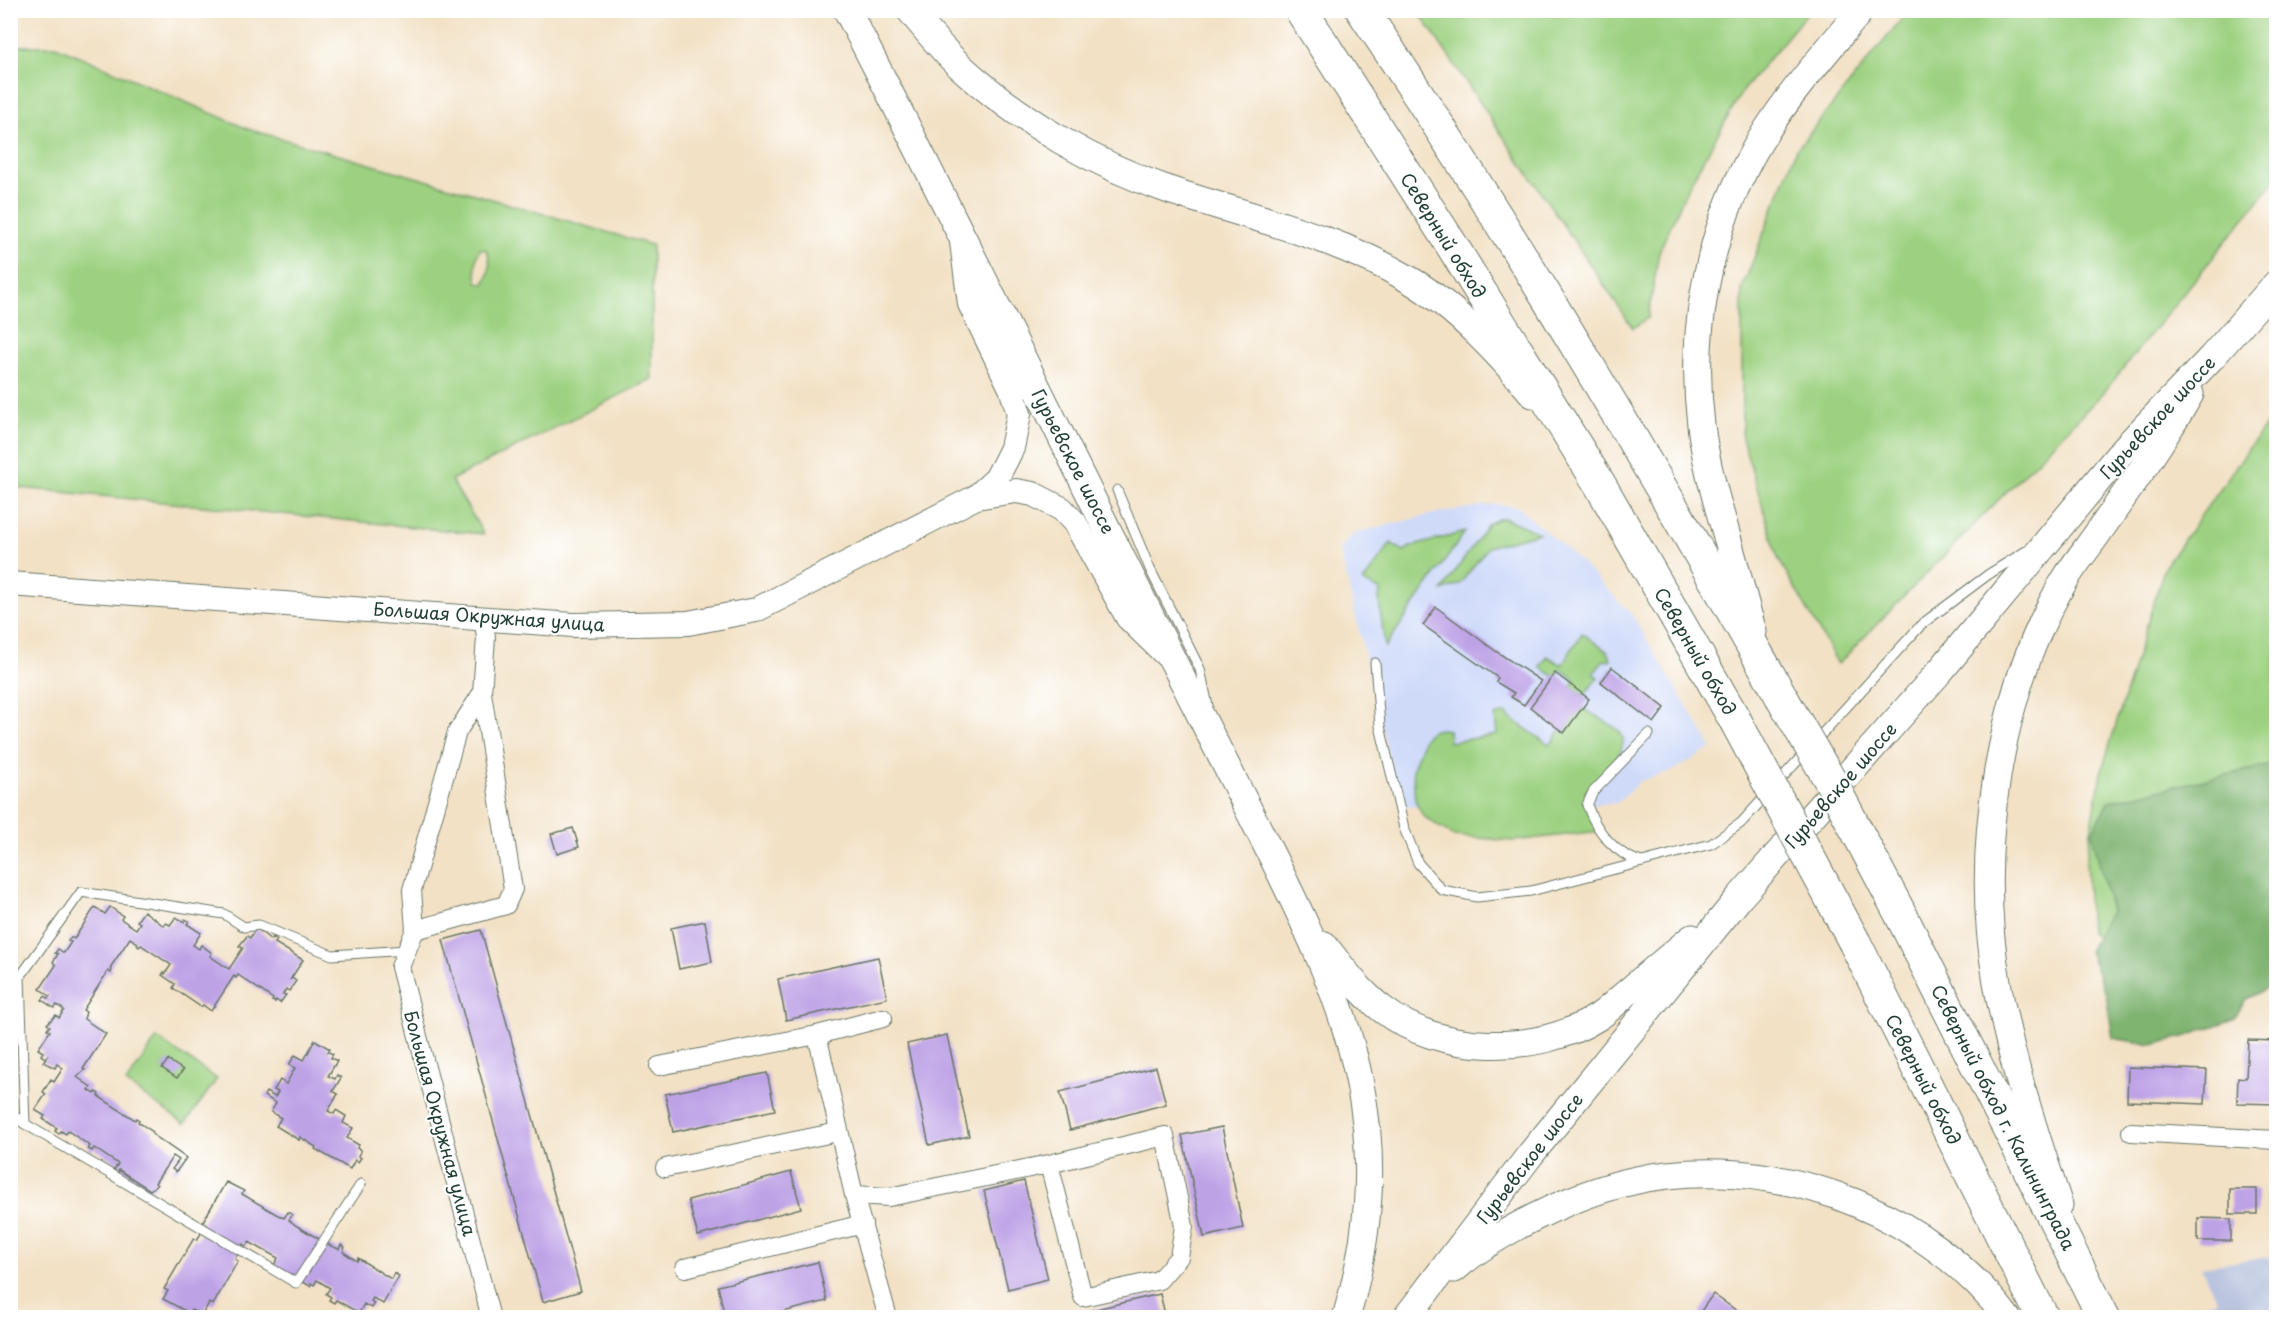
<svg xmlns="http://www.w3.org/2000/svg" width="2287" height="1328" viewBox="0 0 2287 1328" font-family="'Playpen Sans',sans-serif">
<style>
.built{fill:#cfdaf9}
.industrial{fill:#bac4de}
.green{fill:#9dd181;stroke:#5e875a;stroke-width:1.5;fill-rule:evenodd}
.forest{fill:#7eb36f;stroke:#4e7852;stroke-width:1.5}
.building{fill:#bda2e6}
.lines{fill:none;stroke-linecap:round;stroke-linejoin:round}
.lane-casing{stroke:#697667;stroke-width:11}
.street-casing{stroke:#697667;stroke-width:20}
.secondary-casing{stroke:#697667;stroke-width:26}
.primary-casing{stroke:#697667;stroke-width:29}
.highway-casing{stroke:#697667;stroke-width:34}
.lane{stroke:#fff;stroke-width:9}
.street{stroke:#fff;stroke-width:18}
.secondary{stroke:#fff;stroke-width:24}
.primary{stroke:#fff;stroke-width:27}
.highway{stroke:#fff;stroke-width:32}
.highway-bridge-casing{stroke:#697667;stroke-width:34;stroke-linecap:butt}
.highway-bridge{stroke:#fff;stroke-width:32}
.labels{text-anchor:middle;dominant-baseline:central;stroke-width:4.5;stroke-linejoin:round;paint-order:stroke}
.street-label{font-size:18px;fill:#1f3d34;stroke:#fff}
</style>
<rect width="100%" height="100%" fill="#fff"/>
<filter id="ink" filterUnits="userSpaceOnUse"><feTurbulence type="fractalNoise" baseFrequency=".0167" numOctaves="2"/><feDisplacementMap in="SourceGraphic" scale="12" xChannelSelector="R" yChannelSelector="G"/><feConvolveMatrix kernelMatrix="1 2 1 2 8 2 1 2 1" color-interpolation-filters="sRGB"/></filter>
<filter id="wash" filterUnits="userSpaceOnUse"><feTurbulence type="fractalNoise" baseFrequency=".008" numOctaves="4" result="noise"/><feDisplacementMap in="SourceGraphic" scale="24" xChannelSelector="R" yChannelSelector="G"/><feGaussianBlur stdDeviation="1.35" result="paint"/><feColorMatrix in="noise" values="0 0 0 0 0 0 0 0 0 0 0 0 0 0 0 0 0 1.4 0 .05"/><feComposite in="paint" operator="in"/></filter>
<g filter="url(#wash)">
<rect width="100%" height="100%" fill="#f2e1c5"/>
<polygon class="built" points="1495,504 1518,507 1582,563 1632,615 1712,748 1674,770 1640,781 1617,803 1470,811 1400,805 1340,549 1355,533 1437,513"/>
<polygon class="industrial" points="2276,1256 2276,1317 2199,1317 2194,1305 2217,1301 2201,1267"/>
<g class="green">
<polygon points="1418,11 1809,11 1743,90 1687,189 1659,252 1648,318 1633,328"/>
<polygon points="1908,11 2276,11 2276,179 2104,392 1838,664 1778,558 1742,438 1742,289 1796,150"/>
<path d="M 11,46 L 56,46 L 248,129 L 652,245 L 652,379 L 451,480 L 484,534 L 11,487 ZM 480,249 L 487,250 C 491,262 491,272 484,284 L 478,283 C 474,271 474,261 480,249 Z"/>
<polygon points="2276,410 2276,881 2099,978 2101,961 2101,939 2090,932 2086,861 2101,773 2165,566"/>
<polygon points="1505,518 1539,533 1488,547 1460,584 1442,591 1488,524 1498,519"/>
<polygon points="1465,532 1385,647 1379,601 1380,590 1363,582 1391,543 1404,552 1410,547"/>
<polygon points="1582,633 1608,652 1611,659 1609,661 1604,660 1593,674 1598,677 1583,697 1570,687 1575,680 1561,669 1555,677 1540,667 1547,656 1562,665"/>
<path d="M 1578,706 C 1590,713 1608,721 1619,731 C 1635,747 1598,783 1585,792 L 1595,814 L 1600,831 L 1513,841 L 1454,836 L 1423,816 L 1415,800 L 1413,769 L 1424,738 L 1431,731 L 1440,729 L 1448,730 L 1449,742 L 1497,735 L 1495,716 L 1506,713 L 1510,718 L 1550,745 Z"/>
<polygon points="157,1038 217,1079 185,1124 126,1083"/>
</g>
<polygon class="forest" points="2276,764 2276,984 2246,999 2234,1019 2184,1037 2152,1045 2113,1038 2106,994 2089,951 2111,911 2092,833 2109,801"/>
<g id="blocks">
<g class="building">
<polygon points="1436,607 1497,652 1541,681 1524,705 1511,697 1514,693 1496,682 1498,678 1423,625"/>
<polygon points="1612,667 1665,708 1654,723 1601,682"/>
<polygon points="1555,673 1589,699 1564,733 1530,707"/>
<polygon points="573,828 579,847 557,854 551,834"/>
<polygon points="95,907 105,914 110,907 123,916 121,919 136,929 140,923 137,921 144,911 164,926 166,923 170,925 176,917 184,922 185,919 189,921 187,924 201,933 193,945 199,949 201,945 212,953 210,956 229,969 243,948 239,946 247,936 250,938 256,928 271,940 273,937 277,940 275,943 303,960 290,980 292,978 296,981 289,991 286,989 283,994 286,995 280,1003 276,1000 275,1002 272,1001 273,999 238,975 236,978 234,976 211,1011 203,1005 201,1007 173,988 175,984 162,975 164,972 165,974 171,965 141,945 139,947 137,945 138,943 130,938 110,968 112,970 111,973 108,971 83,1010 86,1012 84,1019 106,1034 83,1069 85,1070 77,1077 91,1087 89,1090 95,1094 96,1092 99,1094 98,1096 135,1120 136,1118 139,1120 138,1122 153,1132 152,1134 186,1158 176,1172 172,1169 179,1160 173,1156 155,1183 157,1185 150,1190 119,1170 118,1173 114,1170 118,1164 94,1148 92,1151 88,1149 90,1146 68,1131 66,1134 61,1131 59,1134 55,1131 57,1128 43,1119 45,1116 35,1110 46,1094 43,1092 51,1079 54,1082 63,1068 57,1064 55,1068 43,1062 48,1055 45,1058 41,1055 43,1052 38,1049 50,1031 47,1029 50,1026 47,1024 56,1015 59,1018 64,1010 57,1005 54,1008 42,1000 45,996 48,998 50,996 40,989 56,965 53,962 58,954 55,953 58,949 64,953 71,942 68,941 71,937 74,939"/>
<polygon points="705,921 712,962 679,969 671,928"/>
<polygon points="481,930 581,1291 543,1302 443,940"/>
<polygon points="878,957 887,998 786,1020 778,979"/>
<polygon points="947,1035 969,1136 929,1145 907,1044"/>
<polygon points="315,1040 330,1049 328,1052 333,1054 331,1058 337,1061 328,1076 335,1079 337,1075 341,1078 333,1091 338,1094 328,1111 334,1114 336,1110 346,1116 343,1123 353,1128 347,1138 359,1145 357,1148 361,1150 358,1156 361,1158 358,1162 355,1160 350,1169 315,1149 316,1147 300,1137 299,1140 276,1126 281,1118 271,1112 276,1103 264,1096 266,1092 275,1097 278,1092 274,1090 280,1080 286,1084 295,1068 289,1065 295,1055 304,1060"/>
<polygon points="2248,1040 2276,1041 2276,1104 2237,1103 2238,1077 2246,1078"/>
<polygon points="168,1060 183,1070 177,1078 162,1068"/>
<polygon points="1156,1067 1166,1104 1070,1130 1060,1092"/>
<polygon points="2128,1067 2207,1070 2205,1104 2127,1101"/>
<polygon points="767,1073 775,1110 673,1132 665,1094"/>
<polygon points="1222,1127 1243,1228 1204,1237 1182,1135"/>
<polygon points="791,1172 801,1208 698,1236 688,1200"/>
<polygon points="1024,1181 1048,1279 1008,1289 984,1191"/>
<polygon points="226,1182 244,1191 242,1194 276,1214 284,1218 288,1212 292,1215 289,1220 297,1226 331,1246 339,1249 341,1245 345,1247 343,1252 357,1261 358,1258 391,1279 394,1273 399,1276 383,1304 373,1298 371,1301 374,1303 371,1308 364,1304 359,1313 336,1300 334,1303 329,1300 331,1297 326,1294 330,1288 317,1280 314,1285 311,1283 310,1286 296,1278 295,1280 274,1265 278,1258 249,1242 246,1246 243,1244 235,1259 238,1261 235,1266 213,1305 209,1303 202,1315 191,1310 189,1313 163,1299 168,1291 164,1289 194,1238 197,1240 203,1230 199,1228"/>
<rect x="2230" y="1189" width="27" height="25"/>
<polygon points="2198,1218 2231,1219 2231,1241 2198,1241"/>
<polygon points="818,1262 827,1301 759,1318 725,1318 718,1286"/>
<polygon points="1160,1294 1166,1318 1062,1318 1062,1317"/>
<polygon points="1713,1294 1740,1313 1737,1318 1696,1318"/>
</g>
</g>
</g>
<g filter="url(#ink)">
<use href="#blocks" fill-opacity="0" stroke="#697667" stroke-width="1.5"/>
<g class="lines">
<defs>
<g id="lane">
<polyline points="1117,490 1150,569 1200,669 1208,706"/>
<polyline points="1375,663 1380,726 1404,828 1418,863 1442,890 1477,897 1531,891 1711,844 1741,823 1922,624 1989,574 2026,551"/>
<path d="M 1642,862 C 1615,855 1596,830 1587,805 L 1593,792 L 1649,734"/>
<polyline points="10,1113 25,1124 296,1283 361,1184"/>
<polyline points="25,1124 20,977 81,892 224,914 244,927 259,925 332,955 407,950"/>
</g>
<g id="street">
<polyline points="482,693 457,732 412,890 415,930 400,967 491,1318"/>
<polyline points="415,930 506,905 513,889 482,693 486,637 483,617"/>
<polyline points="817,1035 854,1195 888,1318"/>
<polyline points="659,1066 817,1035 883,1018"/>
<polyline points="2131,1132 2276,1140"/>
<polyline points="665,1168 838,1132"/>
<polyline points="854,1195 889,1197 1049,1164 1165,1136 1184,1226 1179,1257 1159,1280 1083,1297 1049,1164"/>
<polyline points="685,1268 863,1224"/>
</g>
<g id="secondary">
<polyline points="976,497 1016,491 1033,494 1062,509 1075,523 1128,618 1168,657"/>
<polyline points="10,584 573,625 688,623 756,610 976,497 996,479 1005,462 1012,448 1019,414 1011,388 970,304 962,242"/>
</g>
<g id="primary">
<path d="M 847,10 C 960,227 1065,447 1175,665 C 1206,727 1238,788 1269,850 C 1306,924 1344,1002 1360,1084 C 1376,1165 1369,1238 1346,1318"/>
<path d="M 910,10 C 926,30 943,51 962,68 C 1022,122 1095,165 1172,191 C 1253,218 1336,236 1410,280 C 1456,307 1499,354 1533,394"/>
<path d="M 1753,632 C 1743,597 1734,562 1724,526 C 1714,493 1705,459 1701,425 C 1690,336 1706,243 1747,164 C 1775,109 1821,58 1861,10"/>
<path d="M 1324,945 C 1342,968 1359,991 1382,1009 C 1439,1054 1537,1056 1598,1017 C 1609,1010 1619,999 1629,991 C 1650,973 1671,955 1692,938"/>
<path d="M 2059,1205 C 2034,1132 2010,1058 1997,982 C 1974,854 1998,690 2066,578 C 2076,562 2089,546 2100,530 C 2131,486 2163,441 2190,394"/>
<path d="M 1454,1269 C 1478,1248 1507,1231 1535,1217 C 1577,1196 1621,1180 1668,1175 C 1793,1161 1931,1216 2007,1318"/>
<polyline points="1406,1318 1530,1155 1739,898 1941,670 2123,450 2212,357 2276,284"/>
</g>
<g id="highway">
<polyline points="1301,10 1451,244 1599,483 1735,720"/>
<path d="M 1362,10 C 1512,232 1649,463 1781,696"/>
<polyline points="1902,917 2104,1318"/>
<polyline points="1855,943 2043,1318"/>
</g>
</defs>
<use href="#lane" class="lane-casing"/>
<use href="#street" class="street-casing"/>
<use href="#secondary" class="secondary-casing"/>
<use href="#primary" class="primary-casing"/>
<use href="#highway" class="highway-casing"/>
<use href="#lane" class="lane"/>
<use href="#street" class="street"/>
<use href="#secondary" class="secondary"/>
<use href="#primary" class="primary"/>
<use href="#highway" class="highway"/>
<defs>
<g id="highway-bridge">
<polyline points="1781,696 1831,782 1902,917"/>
<polyline points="1735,720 1855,943"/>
</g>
</defs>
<use href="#highway-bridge" class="highway-bridge-casing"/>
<use href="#highway-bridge" class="highway-bridge"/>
</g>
</g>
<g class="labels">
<g class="street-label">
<text transform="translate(1444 235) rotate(58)">Северный обход</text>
<text transform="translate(2157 417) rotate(-47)">Гурьевское шоссе</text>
<text transform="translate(1074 461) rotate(63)">Гурьевское шоссе</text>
<text transform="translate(489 616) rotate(4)">Большая Окружная улица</text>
<text transform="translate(1696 651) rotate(60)">Северный обход</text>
<text transform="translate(1840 785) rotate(-49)">Гурьевское шоссе</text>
<text transform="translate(1924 1079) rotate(63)">Северный обход</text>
<text transform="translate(2004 1117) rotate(63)">Северный обход г. Калининграда</text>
<text transform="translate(441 1123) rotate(75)">Большая Окружная улица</text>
<text transform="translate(1529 1158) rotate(-52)">Гурьевское шоссе</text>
</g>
</g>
<rect width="2287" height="1328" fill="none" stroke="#fff" stroke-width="36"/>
</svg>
